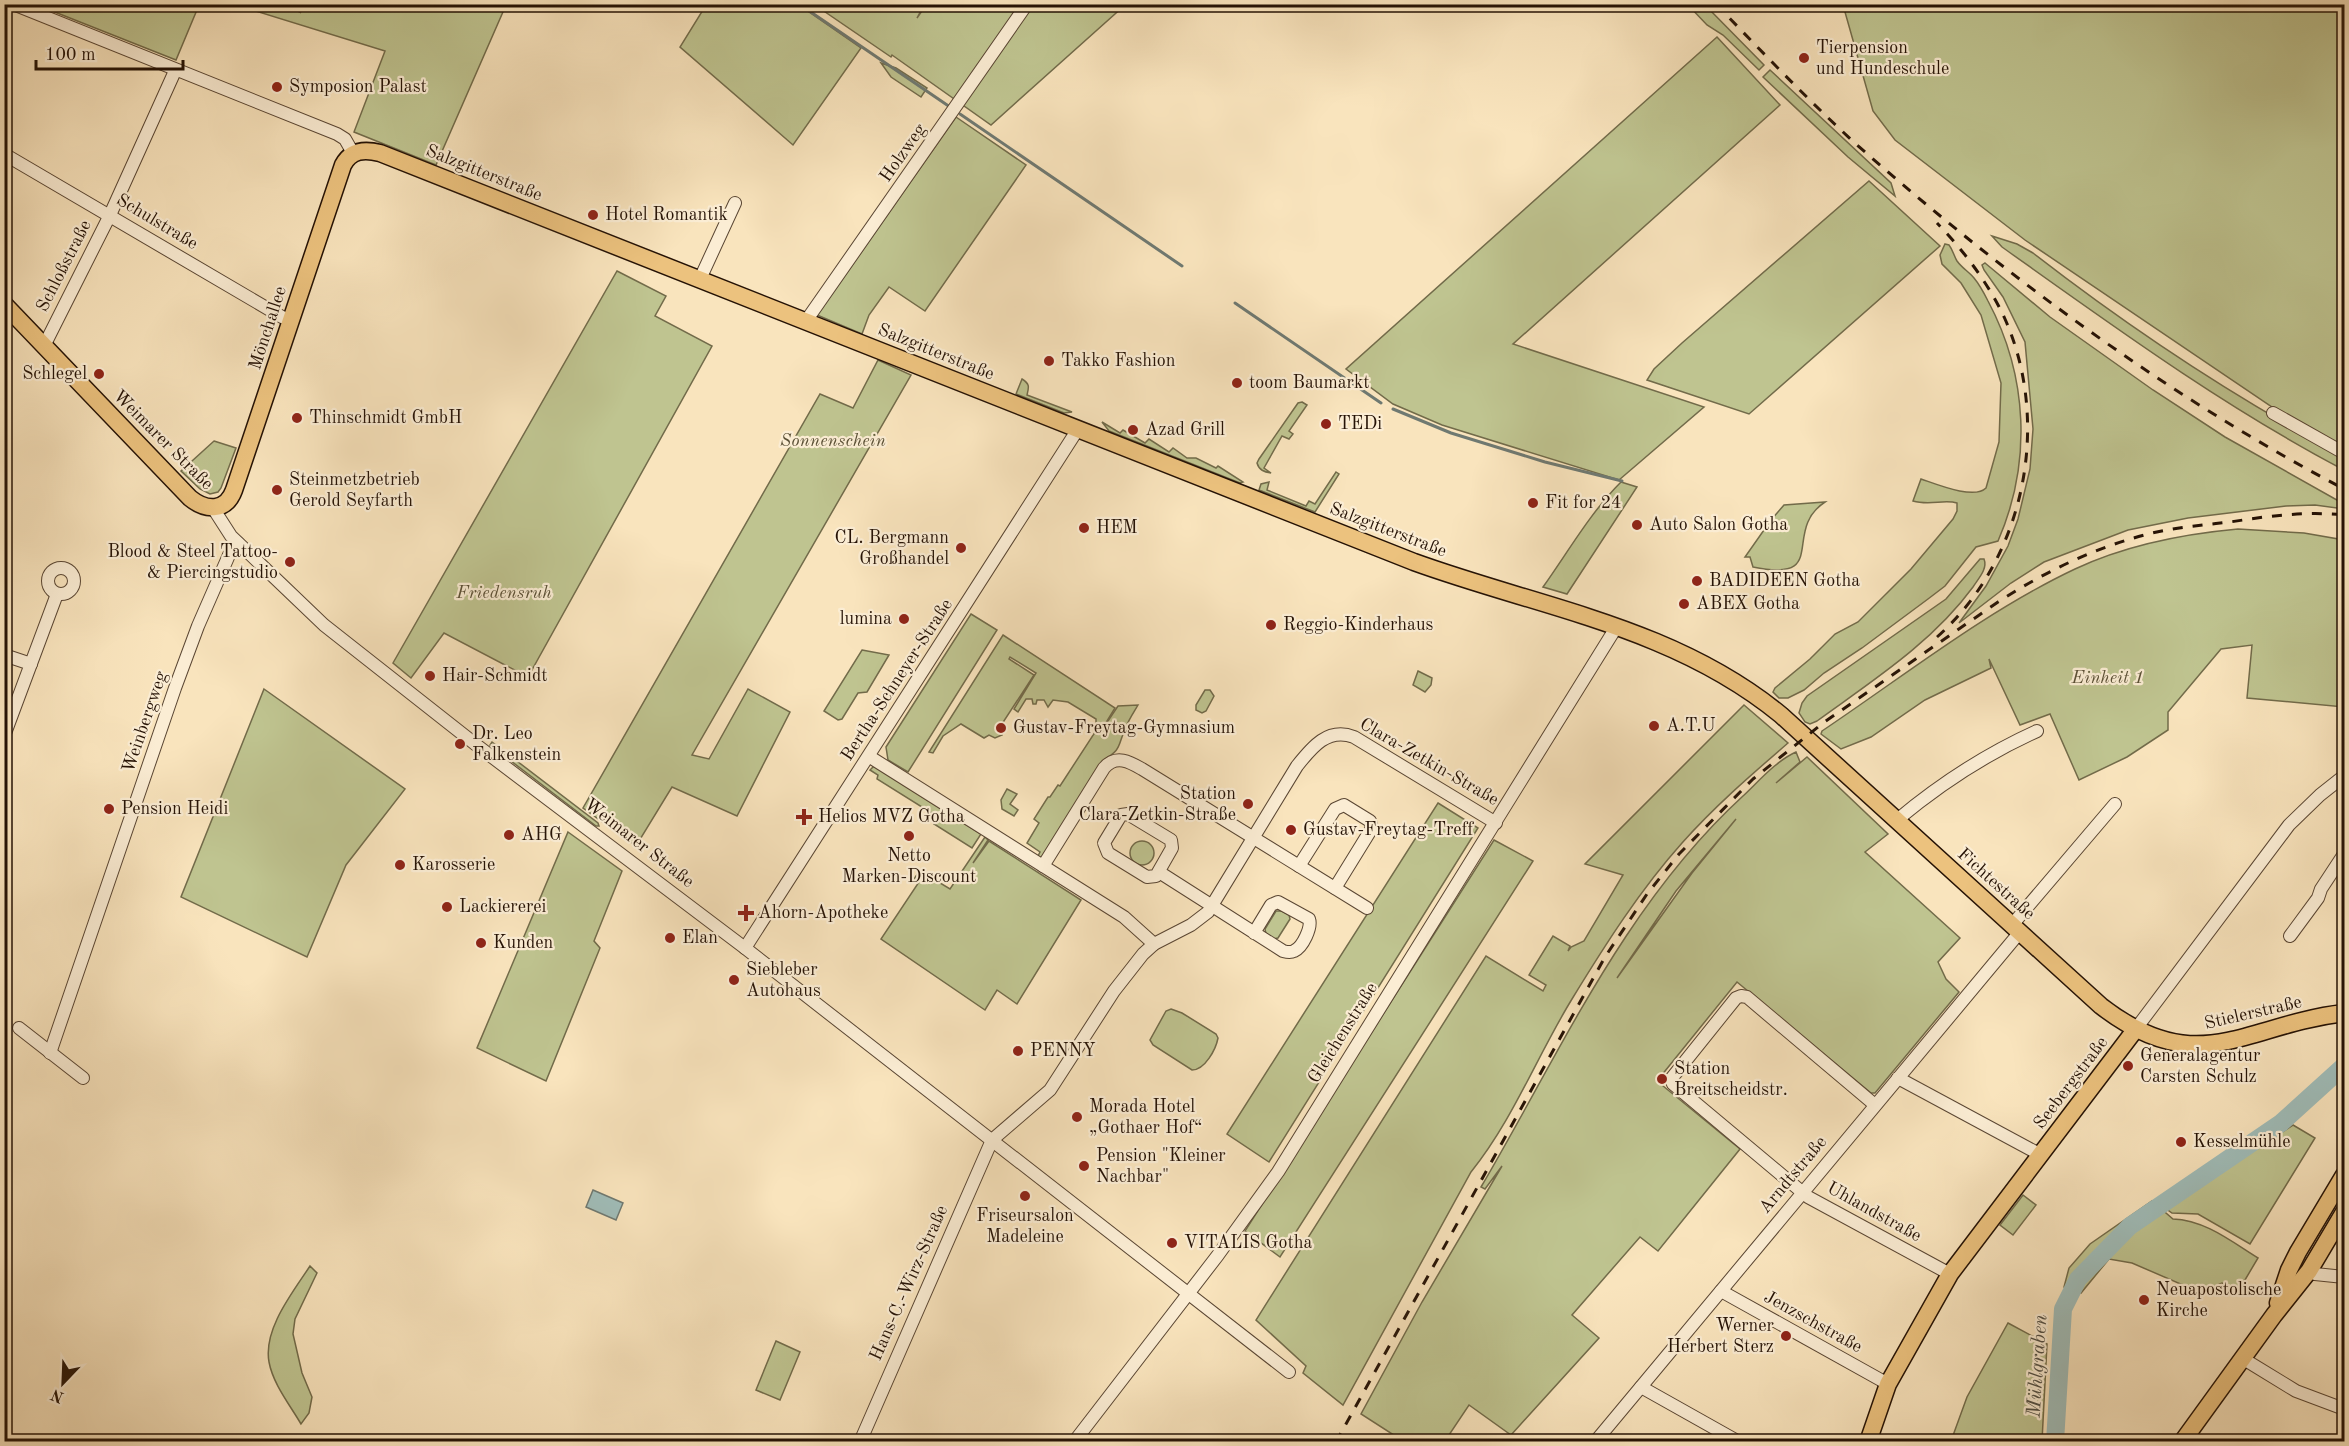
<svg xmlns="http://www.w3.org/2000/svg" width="2349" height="1446" viewBox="0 0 2349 1446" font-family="'Old Standard TT',serif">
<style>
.green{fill:#bfc490;stroke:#726b4a;stroke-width:1.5;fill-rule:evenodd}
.water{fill:#a0bdb9;stroke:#6f7971;stroke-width:1.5}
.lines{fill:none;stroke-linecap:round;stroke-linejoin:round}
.stream{stroke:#6f7971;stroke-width:3}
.river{stroke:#a0bdb9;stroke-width:18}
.minor-casing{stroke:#5a4633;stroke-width:14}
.major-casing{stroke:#251205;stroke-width:19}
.minor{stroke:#fbedd4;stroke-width:12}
.major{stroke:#ecc27e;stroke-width:16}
.rail{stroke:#251205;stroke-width:3;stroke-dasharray:10 10;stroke-linecap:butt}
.poi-dot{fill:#8f2418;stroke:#fbedd4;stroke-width:2}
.labels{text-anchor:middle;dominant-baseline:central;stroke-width:4.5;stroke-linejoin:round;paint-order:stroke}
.poi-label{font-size:18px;fill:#251205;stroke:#fbedd4;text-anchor:start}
.street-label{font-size:18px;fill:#251205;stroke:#fbedd4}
.park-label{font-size:18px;font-style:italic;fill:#5b5036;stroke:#fbedd4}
.water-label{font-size:20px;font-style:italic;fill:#504e44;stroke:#fbedd4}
</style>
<rect width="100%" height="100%" fill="#f9e4bd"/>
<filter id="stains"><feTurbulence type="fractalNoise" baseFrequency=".00333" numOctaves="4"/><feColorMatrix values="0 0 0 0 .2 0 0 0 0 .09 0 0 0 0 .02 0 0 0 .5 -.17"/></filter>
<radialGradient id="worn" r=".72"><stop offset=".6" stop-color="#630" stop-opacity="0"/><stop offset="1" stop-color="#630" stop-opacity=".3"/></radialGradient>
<g class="green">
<path d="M 308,4 L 506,5 L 436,165 L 354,132 L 385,51 L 236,5 C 257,5 283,1 301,13 L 294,7 Z"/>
<polygon points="37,5 199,5 176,60"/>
<polygon points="799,5 861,48 793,145 680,47 706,5"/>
<polygon points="815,5 924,5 917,18 926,5 1125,5 991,125 892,55 891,57"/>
<polygon points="1688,5 1705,5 1764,65 1759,70 1723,35 1707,25"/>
<polygon points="1843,5 2344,5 2344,448 2281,413 2025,240 1895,140 1873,111"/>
<polygon points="1717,37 1780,105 1513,344 1704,407 1619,480 1442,425 1393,404 1346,369"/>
<polygon points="881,63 896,68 927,88 921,97 891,77"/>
<polygon points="1770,70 1891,183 1895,196 1848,157 1763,77"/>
<polygon points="956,117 1026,165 925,311 889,287 869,315 862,334 817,315"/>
<polygon points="1869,181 1940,246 1749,414 1647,380 1654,369 1682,343"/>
<path d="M 1992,236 L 2017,244 L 2033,253 C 2131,329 2235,398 2344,456 L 2344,470 C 2224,407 2113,326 2002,247 Z"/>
<path d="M 1945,244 L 1949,245 C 1953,250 1954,256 1957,261 C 1962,268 1969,272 1974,278 C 1979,284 1984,293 1988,301 C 2028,376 2032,463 1998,541 L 1976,547 L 1945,586 L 1928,599 L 1862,648 L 1824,673 L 1804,690 L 1788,698 L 1779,698 L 1773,692 L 1775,688 L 1810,659 L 1835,634 L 1858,622 L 1911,569 L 1953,519 L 1957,511 L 1957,503 C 1944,499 1930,506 1913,501 L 1921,479 C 1936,484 1974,500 1986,488 L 1999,442 L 2001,383 L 1981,315 L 1961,283 L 1942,264 L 1940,255 Z"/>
<polygon points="1985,263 2050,317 2153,390 2225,437 2344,504 2344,509 2315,505 2286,506 2188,518 2128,530 2044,562 2011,583 1959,623 1986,586 2008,546 2018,519 2030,469 2033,429 2025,342 2003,297 1984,270 1982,265"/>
<polygon points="617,271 666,296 655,316 712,346 528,677 444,633 411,678 393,663"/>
<polygon points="878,360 911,375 692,755 709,759 748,689 790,712 737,816 672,787 636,846 583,808 820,394 853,408"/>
<path d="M 1022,379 C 1030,384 1029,387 1027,395 L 1072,412 L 1064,413 L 1016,394 Z"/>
<path d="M 1302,402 L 1307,405 L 1289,431 L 1293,434 L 1289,439 L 1282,436 L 1264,468 L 1271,473 C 1264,472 1259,470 1257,463 L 1259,459 L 1298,403 Z"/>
<polygon points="1102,422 1120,433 1123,430 1145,443 1149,439 1169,452 1173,448 1187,458 1196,458 1216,468 1218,466 1243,482 1240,483 1109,431"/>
<polygon points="214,441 236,448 221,488 218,492 210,494 200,489 181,471"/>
<polygon points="1336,472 1339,474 1315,512 1259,490 1261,484 1269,482 1267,490 1306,506 1309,501 1315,504"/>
<path d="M 1621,482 L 1637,487 L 1567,594 L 1543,587 C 1568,552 1590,513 1621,482 Z"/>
<path d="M 1825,502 C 1781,531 1831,583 1753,567 L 1750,557 L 1745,557 L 1771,520 L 1784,505 Z"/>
<path d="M 2238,529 L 2304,533 L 2344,540 L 2344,707 L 2247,698 L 2252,645 L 2221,649 L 2168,712 L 2168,730 L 2127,757 L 2079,780 L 2050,714 L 2020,725 L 1989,659 L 1991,668 L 1925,700 L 1871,737 L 1841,749 L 1821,734 L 1822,731 C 1904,676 1986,611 2075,569 C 2126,545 2183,534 2238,529 Z"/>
<path d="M 1980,559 L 1984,559 C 1988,569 1978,579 1973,587 C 1932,643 1872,681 1817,721 L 1810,724 L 1805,722 L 1799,713 L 1802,703 L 1807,696 L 1946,599 Z"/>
<polygon points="971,614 997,630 908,772 888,760 886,747"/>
<polygon points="1003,635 1115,708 1104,726 1096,725 1096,719 1068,702 1053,700 1048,707 1044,700 1037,700 1036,704 1033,704 1032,699 1026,699 1018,712 1014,709 1036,673 1010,657 1009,659 1034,675 998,730 1002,735 995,738 989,735 984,738 961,724 943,736 933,753 929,752"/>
<polygon points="862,650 889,655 867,692 858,693 842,719 838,720 824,711"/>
<polygon points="1418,671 1432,678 1431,685 1425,692 1413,685"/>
<polygon points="264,689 405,789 346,865 307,957 181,897"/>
<polygon points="1205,690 1210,690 1214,696 1206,711 1202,713 1196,710 1196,705"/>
<path d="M 1138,705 C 1134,712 1129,719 1126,727 C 1117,746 1123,749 1102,761 L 1043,857 L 1037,858 L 1040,852 L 1027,843 L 1039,823 L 1034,819 L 1048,797 L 1050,797 L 1058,785 L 1060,786 L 1099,726 L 1104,727 L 1118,706 Z"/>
<path d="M 1744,705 L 1788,743 C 1751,775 1715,806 1682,843 C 1640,890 1605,945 1572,999 C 1537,1056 1513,1120 1471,1172 L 1343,1405 L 1303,1373 L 1306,1366 L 1256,1320 L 1486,956 L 1543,991 L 1546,985 L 1529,975 L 1553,936 L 1570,946 L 1568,951 L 1571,947 L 1584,941 L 1623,875 L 1585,864 Z"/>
<polygon points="492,742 598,823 599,826 596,826 490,745"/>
<path d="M 1796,752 L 1800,762 L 1776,783 L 1807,757 L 1888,834 L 1865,852 L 1960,938 L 1938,962 L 1946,979 L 1959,992 L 1875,1093 L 1871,1093 L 1737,982 L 1657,1081 L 1740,1149 L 1658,1251 L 1640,1237 L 1572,1315 L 1599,1338 L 1511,1435 L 1469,1405 L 1445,1441 L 1403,1441 L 1361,1414 L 1422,1302 L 1502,1166 L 1485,1189 L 1481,1187 C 1561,1051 1625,904 1743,796 C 1759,781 1776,761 1796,752 ZM 1736,819 L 1692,873 L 1617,978 L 1676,891 Z"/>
<polygon points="874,766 981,834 972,848 934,824 938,817 877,779 878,775 870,770"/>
<polygon points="1007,789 1017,794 1010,804 1018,810 1014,816 1002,809 1001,800"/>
<polygon points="1438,803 1478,828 1269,1162 1227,1134"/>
<polygon points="568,832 622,871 594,941 600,948 546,1081 477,1048"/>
<polygon points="985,837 988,840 973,863 989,841 1081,900 1017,1004 997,990 985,1010 881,939 919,882 914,879 918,873 925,878 927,875 950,889"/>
<polygon points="1494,840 1533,861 1280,1257 1245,1231"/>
<circle cx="1142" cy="853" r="12"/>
<polygon points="1276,911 1282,911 1289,915 1290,919 1278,938 1273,939 1266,934 1265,929"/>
<path d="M 1171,1009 L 1182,1013 L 1216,1034 L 1218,1038 C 1216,1049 1205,1070 1192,1070 L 1153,1045 L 1150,1040 L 1166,1011 Z"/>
<polygon points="2293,1125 2315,1138 2250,1244 2198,1214 2172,1213 2165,1208"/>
<polygon points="2023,1195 2036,1205 2013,1235 2000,1225"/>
<path d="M 2152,1201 L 2173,1219 C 2205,1220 2232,1242 2258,1258 L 2239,1290 L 2222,1283 L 2199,1292 L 2132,1263 L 2109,1259 L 2081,1293 L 2064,1287 L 2069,1268 L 2090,1244 Z"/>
<path d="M 310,1266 L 317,1273 L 295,1319 L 293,1334 L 302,1373 L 312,1397 L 309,1413 L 301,1424 C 290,1405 273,1384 269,1362 C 263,1329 293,1292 310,1266 Z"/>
<polygon points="2008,1323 2047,1344 2042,1441 1951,1441 1967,1397"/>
<polygon points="776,1341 800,1352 780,1400 756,1390"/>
</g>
<polygon class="water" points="593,1190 623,1203 616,1220 586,1207"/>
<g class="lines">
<g class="stream">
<polyline points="799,4 950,107"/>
<polyline points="960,114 1182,266"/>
<polyline points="1235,303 1381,403"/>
<polyline points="1393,409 1451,433 1545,462 1622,481"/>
</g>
<polyline class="river" points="2055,1442 2063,1309 2078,1279 2130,1226 2281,1123 2344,1066"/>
<defs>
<g id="minor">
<polyline points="13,4 337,134 345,139 353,153"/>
<polyline points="4,154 282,317 291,320"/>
<polyline points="700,279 735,203"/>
<polyline points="806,321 1027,4"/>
<polyline points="44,346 110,215 175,71"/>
<polyline points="2273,413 2344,453"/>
<polyline points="213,508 231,536 324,625 479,747 745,948 1289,1372"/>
<circle cx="61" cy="581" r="13"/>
<polyline points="4,655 31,664"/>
<polyline points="4,736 57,594"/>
<polyline points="870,757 1124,917 1154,944"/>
<polygon points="1128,814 1171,840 1172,848 1156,876 1147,877 1108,853 1104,843 1121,815"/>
<path d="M 1897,820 C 1940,784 1986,754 2037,731"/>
<path d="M 1043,866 L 1104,768 C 1116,754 1130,762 1142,769 L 1367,908"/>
<polyline points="1299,866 1335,809 1344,805 1370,821 1372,828 1335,888"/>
<path d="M 1159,872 L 1283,951 C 1287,952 1290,953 1294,951 C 1303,947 1312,927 1309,919 L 1278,902 L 1271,905 L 1254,933"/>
<polyline points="2012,925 2115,804"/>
<polyline points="2290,936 2318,898 2321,889 2344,854"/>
<polyline points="745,948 1078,429"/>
<polyline points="19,1028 83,1078"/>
<polyline points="2135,1030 2289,825 2320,795 2344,776"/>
<polyline points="50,1053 175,688 198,626 229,555 238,543"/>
<polyline points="1898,1078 2041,1155"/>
<polyline points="1875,1105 1747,997 1741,996 1736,998 1671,1079 1673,1084 1808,1197 1950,1274"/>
<polyline points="2309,1271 2315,1274 2344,1277"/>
<polyline points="1721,1291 1888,1384"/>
<polyline points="2242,1358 2296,1391 2344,1409"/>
<polyline points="1641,1387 1739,1442"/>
<path d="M 860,1442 L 992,1140 L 1050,1090 L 1114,991 L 1143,954 L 1154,944 L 1191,925 L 1208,912 L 1297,766 C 1312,747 1328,727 1354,737 L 1496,823"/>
<polyline points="1074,1442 1218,1255 1278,1172 1617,626"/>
<polyline points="1595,1442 2020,932"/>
</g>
<g id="major">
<path d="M 4,304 L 190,498 C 206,511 226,512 234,490 L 343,165 C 351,150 364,149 380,153 L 1414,562 C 1541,608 1674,627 1781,715 L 2101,1006 C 2198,1081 2244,1025 2344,1013"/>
<polyline points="2278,1303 2289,1270 2298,1252 2344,1175"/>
<polyline points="1868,1442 1888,1384 1950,1274 2135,1030"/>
<polyline points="2182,1442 2274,1315 2309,1271 2344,1212"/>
</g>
</defs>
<use href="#minor" class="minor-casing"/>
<use href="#major" class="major-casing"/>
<use href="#minor" class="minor"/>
<use href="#major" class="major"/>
<g class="rail">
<path d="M 1716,4 C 1762,52 1808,100 1857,145 C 2008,278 2166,395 2344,489"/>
<path d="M 1937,637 C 2024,560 2052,425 2005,319 C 1989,284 1964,251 1937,223"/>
<path d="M 1336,1442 L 1605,957 L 1647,894 L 1679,854 L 1753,779 L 1823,723 L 1998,602 C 2046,571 2096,547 2152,533 C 2178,527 2204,525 2230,522 C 2268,516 2306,511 2344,515"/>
</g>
</g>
<g class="poi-dot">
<circle cx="1804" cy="58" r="6"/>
<circle cx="277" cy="87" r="6"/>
<circle cx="593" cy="215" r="6"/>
<circle cx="1049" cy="361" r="6"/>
<circle cx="99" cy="374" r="6"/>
<circle cx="1237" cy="383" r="6"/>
<circle cx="297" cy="418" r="6"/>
<circle cx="1326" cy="424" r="6"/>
<circle cx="1133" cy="430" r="6"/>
<circle cx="277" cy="490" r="6"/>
<circle cx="1533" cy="503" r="6"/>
<circle cx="1637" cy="525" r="6"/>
<circle cx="1084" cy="528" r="6"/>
<circle cx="961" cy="548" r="6"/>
<circle cx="290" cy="562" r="6"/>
<circle cx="1697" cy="581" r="6"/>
<circle cx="1684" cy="604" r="6"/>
<circle cx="904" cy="619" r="6"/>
<circle cx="1271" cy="625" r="6"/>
<circle cx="430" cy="676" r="6"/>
<circle cx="1654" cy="726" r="6"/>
<circle cx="1001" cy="728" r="6"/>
<circle cx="460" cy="744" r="6"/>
<circle cx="1248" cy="804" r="6"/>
<circle cx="109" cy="809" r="6"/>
<path d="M801 808h6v6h6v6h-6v6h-6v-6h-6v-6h6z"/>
<circle cx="1291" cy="830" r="6"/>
<circle cx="509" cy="835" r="6"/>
<circle cx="909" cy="836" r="6"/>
<circle cx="400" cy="865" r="6"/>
<circle cx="447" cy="907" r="6"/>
<path d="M743 904h6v6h6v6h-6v6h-6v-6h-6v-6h6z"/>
<circle cx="670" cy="938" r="6"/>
<circle cx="481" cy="943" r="6"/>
<circle cx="734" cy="980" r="6"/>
<circle cx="1018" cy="1051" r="6"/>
<circle cx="2128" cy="1066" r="6"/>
<circle cx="1662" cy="1079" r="6"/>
<circle cx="1077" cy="1117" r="6"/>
<circle cx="2181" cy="1142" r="6"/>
<circle cx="1084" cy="1166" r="6"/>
<circle cx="1025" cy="1196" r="6"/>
<circle cx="1172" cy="1243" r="6"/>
<circle cx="2144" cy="1300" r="6"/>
<circle cx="1786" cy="1336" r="6"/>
</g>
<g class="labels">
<g class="poi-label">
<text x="1816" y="48">Tierpension<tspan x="1816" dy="21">und Hundeschule</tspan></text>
<text x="289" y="87">Symposion Palast</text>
<text x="605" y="215">Hotel Romantik</text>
<text x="1061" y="361">Takko Fashion</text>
<text x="87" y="374" text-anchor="end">Schlegel</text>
<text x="1249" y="383">toom Baumarkt</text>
<text x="309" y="418">Thinschmidt GmbH</text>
<text x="1338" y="424">TEDi</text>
<text x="1145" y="430">Azad Grill</text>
<text x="289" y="480">Steinmetzbetrieb<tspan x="289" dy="21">Gerold Seyfarth</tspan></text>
<text x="1545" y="503">Fit for 24</text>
<text x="1649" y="525">Auto Salon Gotha</text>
<text x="1096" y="528">HEM</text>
<text x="949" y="538" text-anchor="end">CL. Bergmann<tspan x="949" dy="21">Großhandel</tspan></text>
<text x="278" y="552" text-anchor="end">Blood &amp; Steel Tattoo-<tspan x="278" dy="21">&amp; Piercingstudio</tspan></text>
<text x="1709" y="581">BADIDEEN Gotha</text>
<text x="1696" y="604">ABEX Gotha</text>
<text x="892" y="619" text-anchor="end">lumina</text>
<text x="1283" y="625">Reggio-Kinderhaus</text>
<text x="442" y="676">Hair-Schmidt</text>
<text x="1666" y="726">A.T.U</text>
<text x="1013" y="728">Gustav-Freytag-Gymnasium</text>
<text x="472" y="734">Dr. Leo<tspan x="472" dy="21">Falkenstein</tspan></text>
<text x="1236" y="794" text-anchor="end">Station<tspan x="1236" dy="21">Clara-Zetkin-Straße</tspan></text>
<text x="121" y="809">Pension Heidi</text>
<text x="818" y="817">Helios MVZ Gotha</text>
<text x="1303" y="830">Gustav-Freytag-Treff</text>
<text x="521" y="835">AHG</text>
<text x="909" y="856" text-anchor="middle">Netto<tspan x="909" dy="21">Marken-Discount</tspan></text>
<text x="412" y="865">Karosserie</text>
<text x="459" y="907">Lackiererei</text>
<text x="758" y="913">Ahorn-Apotheke</text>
<text x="682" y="938">Elan</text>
<text x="493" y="943">Kunden</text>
<text x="746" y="970">Siebleber<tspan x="746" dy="21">Autohaus</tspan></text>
<text x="1030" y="1051">PENNY</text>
<text x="2140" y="1056">Generalagentur<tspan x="2140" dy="21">Carsten Schulz</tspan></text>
<text x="1674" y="1069">Station<tspan x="1674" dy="21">Breitscheidstr.</tspan></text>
<text x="1089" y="1107">Morada Hotel<tspan x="1089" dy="21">„Gothaer Hof“</tspan></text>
<text x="2193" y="1142">Kesselmühle</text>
<text x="1096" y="1156">Pension "Kleiner<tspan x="1096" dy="21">Nachbar"</tspan></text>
<text x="1025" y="1216" text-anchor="middle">Friseursalon<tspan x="1025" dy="21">Madeleine</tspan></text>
<text x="1184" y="1243">VITALIS Gotha</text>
<text x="2156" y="1290">Neuapostolische<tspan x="2156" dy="21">Kirche</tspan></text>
<text x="1774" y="1326" text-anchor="end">Werner<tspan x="1774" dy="21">Herbert Sterz</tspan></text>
</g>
<g class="street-label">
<text transform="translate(903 153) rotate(-55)">Holzweg</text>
<text transform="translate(484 173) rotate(22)">Salzgitterstraße</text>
<text transform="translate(157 222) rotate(31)">Schulstraße</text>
<text transform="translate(64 266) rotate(-63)">Schloßstraße</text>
<text transform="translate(268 328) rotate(-72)">Mönchallee</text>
<text transform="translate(936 352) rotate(22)">Salzgitterstraße</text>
<text transform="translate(163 440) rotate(45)">Weimarer Straße</text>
<text transform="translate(1388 530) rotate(21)">Salzgitterstraße</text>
<text transform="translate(897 680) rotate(-57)">Bertha-Schneyer-Straße</text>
<text transform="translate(145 722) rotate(-71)">Weinbergweg</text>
<text transform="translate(1429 762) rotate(30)">Clara-Zetkin-Straße</text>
<text transform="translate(639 843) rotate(38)">Weimarer Straße</text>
<text transform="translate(1996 884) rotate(42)">Fichtestraße</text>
<text transform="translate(2253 1013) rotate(-13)">Stielerstraße</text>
<text transform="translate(1343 1033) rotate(-58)">Gleichenstraße</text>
<text transform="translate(2071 1083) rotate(-53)">Seebergstraße</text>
<text transform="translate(1793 1175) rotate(-50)">Arndtstraße</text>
<text transform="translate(1874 1212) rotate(29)">Uhlandstraße</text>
<text transform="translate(909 1283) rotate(-66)">Hans-C.-Wirz-Straße</text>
<text transform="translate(1813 1322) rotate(29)">Jenzschstraße</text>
</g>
<g class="park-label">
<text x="833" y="441">Sonnenschein</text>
<text x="504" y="593">Friedensruh</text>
<text x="2108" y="678">Einheit 1</text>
</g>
<g class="water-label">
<text transform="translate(2038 1366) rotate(-86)">Mühlgraben</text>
</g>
</g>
<rect width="2349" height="1446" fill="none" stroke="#f9e4bd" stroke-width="24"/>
<rect x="6" y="6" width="2337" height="1434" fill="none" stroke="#251205" stroke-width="3"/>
<rect x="12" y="12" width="2325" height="1422" fill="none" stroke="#251205" stroke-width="1.5"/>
<g transform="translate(63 1383) rotate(203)" stroke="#fbedd4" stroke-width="4.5" paint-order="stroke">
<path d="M0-4.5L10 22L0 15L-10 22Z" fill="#251205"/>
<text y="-9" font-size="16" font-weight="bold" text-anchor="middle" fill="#251205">N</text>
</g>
<path d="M36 60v9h147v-9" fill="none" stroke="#251205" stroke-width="3"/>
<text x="45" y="60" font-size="18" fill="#251205" stroke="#fbedd4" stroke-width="4.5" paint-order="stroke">100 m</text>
<rect width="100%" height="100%" filter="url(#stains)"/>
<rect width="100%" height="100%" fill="url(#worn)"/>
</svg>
